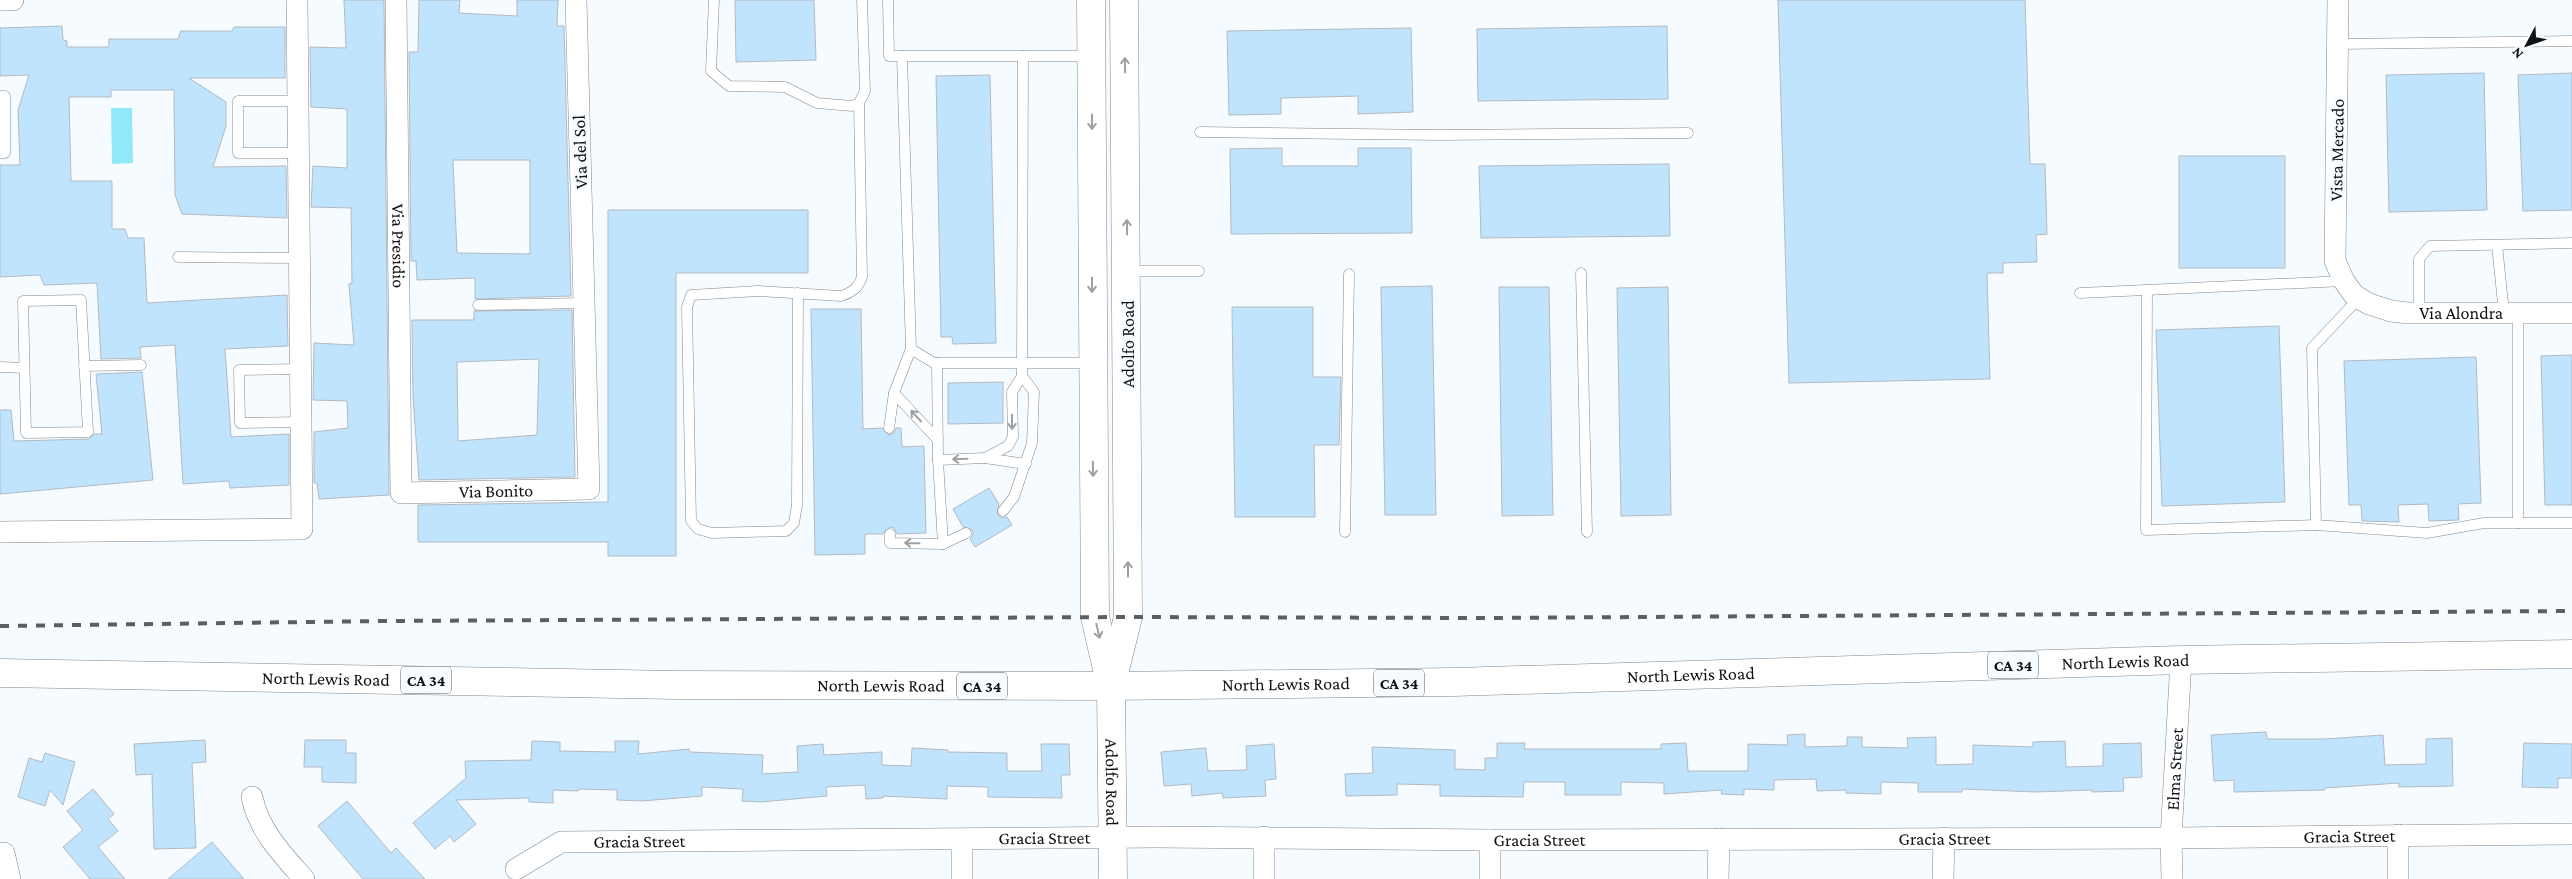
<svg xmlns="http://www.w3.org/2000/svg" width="2572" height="879" viewBox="0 0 2572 879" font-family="'Crimson Pro',serif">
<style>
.water{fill:#91e9f7}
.building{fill:#c1e4fe;stroke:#b2bac0;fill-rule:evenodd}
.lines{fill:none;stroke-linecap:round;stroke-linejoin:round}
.lane-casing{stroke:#80878d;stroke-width:11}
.street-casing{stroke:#80878d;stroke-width:22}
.secondary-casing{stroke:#80878d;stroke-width:29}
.primary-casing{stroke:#80878d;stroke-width:29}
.lane{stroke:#fff;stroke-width:10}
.street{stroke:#fff;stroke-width:21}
.secondary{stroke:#fff;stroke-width:28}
.primary{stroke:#fff;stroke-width:28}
.rail{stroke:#5c5f62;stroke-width:4;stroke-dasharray:9 9;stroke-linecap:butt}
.oneway{stroke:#9fa0a1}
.labels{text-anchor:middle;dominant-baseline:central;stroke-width:5;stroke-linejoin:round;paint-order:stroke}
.shield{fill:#f6fbff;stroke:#55585b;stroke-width:1}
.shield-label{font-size:16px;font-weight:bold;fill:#101215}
.street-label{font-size:18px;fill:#101215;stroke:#f6fbff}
</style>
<rect width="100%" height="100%" fill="#f6fbff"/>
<polygon class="water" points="111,108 132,108 133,163 112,164"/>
<g class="building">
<polygon points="344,0 384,0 389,495 319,499 317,483 314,483 314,432 348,428 347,401 313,400 314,343 354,345 349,284 352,283 351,208 311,207 313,166 347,168 347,109 311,107 310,47 346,48"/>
<path d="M 419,0 L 460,0 L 459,13 L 517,16 L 517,0 L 558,0 L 557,26 L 564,26 L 571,296 L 475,299 L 475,278 L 417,280 L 416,261 L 411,261 L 409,52 L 418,52 ZM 453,160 L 530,160 L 530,254 L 457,253 Z"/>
<polygon points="735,0 814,0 816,60 736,62"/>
<polygon points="1778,0 2025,0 2030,164 2045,164 2047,234 2036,235 2037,262 2003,263 2003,273 1987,273 1990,379 1789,383"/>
<polygon points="62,26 63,40 67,41 67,47 109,47 109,39 178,39 181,31 232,31 234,27 285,27 285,78 189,78 226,102 226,126 213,167 286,166 287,218 182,214 175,195 174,90 111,90 111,97 69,97 71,181 112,181 112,229 125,229 128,238 144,238 147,303 287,295 288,346 225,349 231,437 289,434 289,485 230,488 229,481 183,484 175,345 140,347 141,358 101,359 97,283 44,285 40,275 0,277 0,165 20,165 18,110 29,75 0,76 0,28"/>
<polygon points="1667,26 1668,99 1478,101 1477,29"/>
<polygon points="1411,28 1413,112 1358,114 1358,96 1281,98 1281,114 1229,115 1227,31"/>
<polygon points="2484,73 2487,210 2389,212 2386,75"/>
<polygon points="2572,73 2572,210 2523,211 2518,75"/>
<polygon points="990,75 996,343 953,344 952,337 941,337 936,76"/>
<polygon points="1282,148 1282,166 1358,166 1358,148 1411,148 1412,233 1231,234 1230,149"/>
<rect x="2179" y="156" width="106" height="112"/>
<polygon points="1669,164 1670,236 1481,238 1479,166"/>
<polygon points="608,210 808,210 808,273 676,273 676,556 608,556 608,542 418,542 418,505 608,502"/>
<polygon points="1432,286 1436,515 1385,515 1381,287"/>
<polygon points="1499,287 1549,287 1553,515 1502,516"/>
<polygon points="1668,287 1671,515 1621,516 1617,288"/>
<polygon points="1232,307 1313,307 1313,377 1341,377 1339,445 1314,445 1315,517 1235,517"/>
<polygon points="811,309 861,309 863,429 882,428 889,435 894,433 896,428 901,428 902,447 924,446 926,533 897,534 894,528 890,527 883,534 865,534 865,554 815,555"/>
<path d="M 572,310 L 575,477 L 419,480 L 413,397 L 412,320 L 474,320 L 474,311 ZM 539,359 L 537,435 L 458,441 L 457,362 Z"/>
<polygon points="2279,326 2285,502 2162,506 2156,330"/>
<polygon points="2572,355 2572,505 2545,505 2541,356"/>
<polygon points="2476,357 2481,503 2458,504 2459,520 2429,521 2428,504 2398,505 2399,522 2362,521 2361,505 2349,505 2344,361"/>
<polygon points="142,372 153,480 0,494 0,410 11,410 14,441 89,439 94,434 102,434 96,374"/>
<polygon points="1003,382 1003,423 948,424 948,383"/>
<polygon points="989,488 999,504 997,514 1002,518 1007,517 1012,525 975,547 970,539 973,534 972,530 963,527 953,509"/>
<polygon points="2266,732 2267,739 2324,739 2383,735 2385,765 2426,764 2426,739 2452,738 2453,786 2399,787 2399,783 2325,788 2325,790 2234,792 2234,780 2214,781 2211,735"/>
<polygon points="1805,734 1805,747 1847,746 1847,737 1862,737 1862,747 1908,748 1907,738 1936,737 1936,765 1973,764 1973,745 2033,747 2033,742 2065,741 2066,767 2103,766 2103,744 2141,743 2142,777 2123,778 2124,791 2092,792 2092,790 2035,792 1962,789 1962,792 1918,792 1918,783 1881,782 1881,794 1846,793 1846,790 1817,791 1816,779 1774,780 1774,790 1744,789 1744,795 1721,794 1722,790 1664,794 1664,783 1621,782 1621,795 1565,795 1565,782 1524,782 1523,797 1440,796 1440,785 1397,784 1397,795 1346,796 1345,774 1373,773 1372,747 1455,750 1455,769 1485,770 1485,758 1497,758 1497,743 1525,743 1524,749 1661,749 1661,744 1686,743 1688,771 1748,771 1748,744 1788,745 1787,735"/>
<polygon points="205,740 206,762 192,763 196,848 154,849 152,774 136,775 134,744"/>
<polygon points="305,740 346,740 346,753 356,753 356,783 322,782 322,767 304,767"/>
<polygon points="532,741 560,742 560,751 615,752 615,741 639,741 638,754 689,749 690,752 763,755 762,774 798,772 797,746 823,744 824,755 882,752 882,765 911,766 912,748 948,750 948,752 1007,753 1007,771 1042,771 1041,744 1069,744 1070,775 1061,775 1062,798 988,797 988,787 947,786 947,799 883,796 883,798 866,799 865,785 826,787 827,796 761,802 742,801 743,789 702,787 702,796 642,801 617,800 617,790 579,789 578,791 553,790 553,803 529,802 529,798 456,800 476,824 454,842 450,836 435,849 413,823 466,778 465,761 531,760"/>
<polygon points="2524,743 2572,744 2572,778 2558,778 2558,788 2522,787"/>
<polygon points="1274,744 1276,779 1265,780 1266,796 1223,798 1222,793 1192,796 1191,784 1164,786 1161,752 1206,748 1208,771 1247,770 1246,746"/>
<polygon points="45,753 75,762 63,805 50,790 45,806 18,797 29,758 42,762"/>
<polygon points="93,789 114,814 108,819 118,831 98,847 125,879 90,879 63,847 83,830 67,811"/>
<polygon points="347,801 391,853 396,848 425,879 363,879 318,826"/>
<polygon points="212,842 244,879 168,879"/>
</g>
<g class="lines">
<defs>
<g id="lane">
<polyline points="714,0 711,71 729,86 785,87 817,103 852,106 859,103 865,91 862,0"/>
<polyline points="888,0 889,56 1091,56"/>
<polyline points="2338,44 2572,41"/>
<polyline points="902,56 911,349 934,363 1092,363"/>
<polyline points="0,96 5,96 5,153 0,153"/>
<polyline points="1200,132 1439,135 1688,133"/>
<polyline points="299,153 238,153 238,101 299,101"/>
<polyline points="2497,245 2504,313"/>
<polyline points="178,257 299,258"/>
<polyline points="1128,271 1199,271"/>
<polyline points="1581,273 1587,532"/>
<polyline points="2147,290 2146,530 2316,525"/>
<path d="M 798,293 L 797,505 L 794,523 L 786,531 L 712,533 L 698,529 L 691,521 L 687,307 L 691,295 L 758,291 L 841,296 C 853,292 858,288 862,277 L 859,103"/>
<polyline points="2080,293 2344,281"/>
<polyline points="2359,298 2312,348 2316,525 2427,533 2484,523 2518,523"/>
<polygon points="81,300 88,432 26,433 23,301"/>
<polyline points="478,305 584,303"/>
<polyline points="2419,313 2419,259 2430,246 2572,243"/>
<polyline points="2518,313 2518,523 2572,523"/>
<polyline points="937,363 938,460 985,458 1026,464"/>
<polyline points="84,366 141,365"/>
<polyline points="0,367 24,368"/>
<polyline points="301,369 239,370 240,423 302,422"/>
<polyline points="894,393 938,440"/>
<polyline points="889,428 894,393 911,349"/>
<polyline points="985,458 1008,446 1013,437 1012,392 1022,376"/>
<polyline points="938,460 943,544"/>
<polyline points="1003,511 1014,497 1032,443 1034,392 1022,376 1023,56"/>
<polyline points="1345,532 1349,274"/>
<polyline points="890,534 890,543 943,544 966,533"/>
</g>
<g id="street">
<polyline points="0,0 13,0"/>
<path id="s1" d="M 396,0 L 401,493 L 589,489 L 576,0"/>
<path id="s2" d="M 2338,0 L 2335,261 L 2344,281 L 2354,295 L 2369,304 L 2391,311 L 2408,313 L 2572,313"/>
<polyline points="0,532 302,529 297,0"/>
<path d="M 252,797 C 259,831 282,854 304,879"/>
<polyline points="1490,840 1490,879"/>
<polyline points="4,853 10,879"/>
<path id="s3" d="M 516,869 L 561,842 L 1156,837 L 1490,840 L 2171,838 L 2572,834"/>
<polyline points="962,879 962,839"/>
<polyline points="1264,879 1264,837"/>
<polyline points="1718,879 1719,839"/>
<polyline points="1943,879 1944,838"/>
<path id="s4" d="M 2172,879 L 2171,838 L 2181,660"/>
<polyline points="2398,879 2398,835"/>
</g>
<g id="secondary">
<path id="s5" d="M 1091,0 L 1095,617 L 1111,686 L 1113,879"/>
<polyline points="1112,682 1128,617 1124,0"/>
</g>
<g id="primary">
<path id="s6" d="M 0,673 L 676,685 L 1111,686 L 1454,682 L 2181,660 L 2572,654"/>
</g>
</defs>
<use href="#lane" class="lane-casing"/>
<use href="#street" class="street-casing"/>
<use href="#secondary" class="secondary-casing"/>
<use href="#primary" class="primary-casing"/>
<use href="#lane" class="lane"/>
<use href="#street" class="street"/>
<use href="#secondary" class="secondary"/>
<use href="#primary" class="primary"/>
<polyline class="rail" points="0,626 384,621 1128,617 1484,618 2572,611"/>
</g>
<defs><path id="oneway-shaft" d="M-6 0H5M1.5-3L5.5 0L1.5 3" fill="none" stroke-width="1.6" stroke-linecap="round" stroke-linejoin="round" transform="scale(1.25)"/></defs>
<g class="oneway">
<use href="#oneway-shaft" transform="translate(1125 65) rotate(-91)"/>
<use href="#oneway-shaft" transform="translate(1092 122) rotate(90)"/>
<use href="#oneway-shaft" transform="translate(1127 227) rotate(-91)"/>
<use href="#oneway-shaft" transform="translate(1092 285) rotate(90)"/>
<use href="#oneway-shaft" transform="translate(916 416) rotate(-133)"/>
<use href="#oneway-shaft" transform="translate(1012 422) rotate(89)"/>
<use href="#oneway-shaft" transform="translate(960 459) rotate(178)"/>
<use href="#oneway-shaft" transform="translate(1093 469) rotate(89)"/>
<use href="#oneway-shaft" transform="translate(912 543) rotate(-179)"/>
<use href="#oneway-shaft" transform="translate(1128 569) rotate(-90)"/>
<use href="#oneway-shaft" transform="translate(1098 631) rotate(77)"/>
</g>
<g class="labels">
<g class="shield">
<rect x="1988" y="651.5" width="50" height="27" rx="4"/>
<rect x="401" y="666.5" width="50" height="27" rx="4"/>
<rect x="1374" y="669.5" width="50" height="27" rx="4"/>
<rect x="957" y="672.5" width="50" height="27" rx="4"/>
</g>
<g class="shield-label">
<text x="2013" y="665">CA 34</text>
<text x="426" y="680">CA 34</text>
<text x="1399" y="683">CA 34</text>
<text x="982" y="686">CA 34</text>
</g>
<g class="street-label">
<text transform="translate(2337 150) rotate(-89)">Vista Mercado</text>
<text transform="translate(580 152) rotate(-92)">Via del Sol</text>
<text stroke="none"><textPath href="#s1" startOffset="246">Via Presidio</textPath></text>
<text stroke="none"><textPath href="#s2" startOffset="411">Via Alondra</textPath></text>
<text transform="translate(1128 344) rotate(-90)">Adolfo Road</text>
<text stroke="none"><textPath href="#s1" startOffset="588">Via Bonito</textPath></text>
<text stroke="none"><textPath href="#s6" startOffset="2126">North Lewis Road</textPath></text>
<text stroke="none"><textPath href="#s6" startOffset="1691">North Lewis Road</textPath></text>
<text stroke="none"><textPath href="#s6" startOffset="326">North Lewis Road</textPath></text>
<text stroke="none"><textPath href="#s6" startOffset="1286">North Lewis Road</textPath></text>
<text stroke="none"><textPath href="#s6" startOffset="881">North Lewis Road</textPath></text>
<text stroke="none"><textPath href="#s4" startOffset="110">Elma Street</textPath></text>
<text stroke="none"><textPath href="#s5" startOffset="784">Adolfo Road</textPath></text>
<text stroke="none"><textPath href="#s3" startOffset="1841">Gracia Street</textPath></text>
<text stroke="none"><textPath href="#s3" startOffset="536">Gracia Street</textPath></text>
<text stroke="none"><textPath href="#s3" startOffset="1436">Gracia Street</textPath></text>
<text stroke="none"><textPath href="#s3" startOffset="1031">Gracia Street</textPath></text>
<text stroke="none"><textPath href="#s3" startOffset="131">Gracia Street</textPath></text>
</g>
</g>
<g transform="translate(2527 45) rotate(229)" stroke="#f6fbff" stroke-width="4" paint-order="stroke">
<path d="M0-4L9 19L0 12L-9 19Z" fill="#101215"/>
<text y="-8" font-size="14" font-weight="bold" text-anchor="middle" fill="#101215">N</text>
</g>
</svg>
